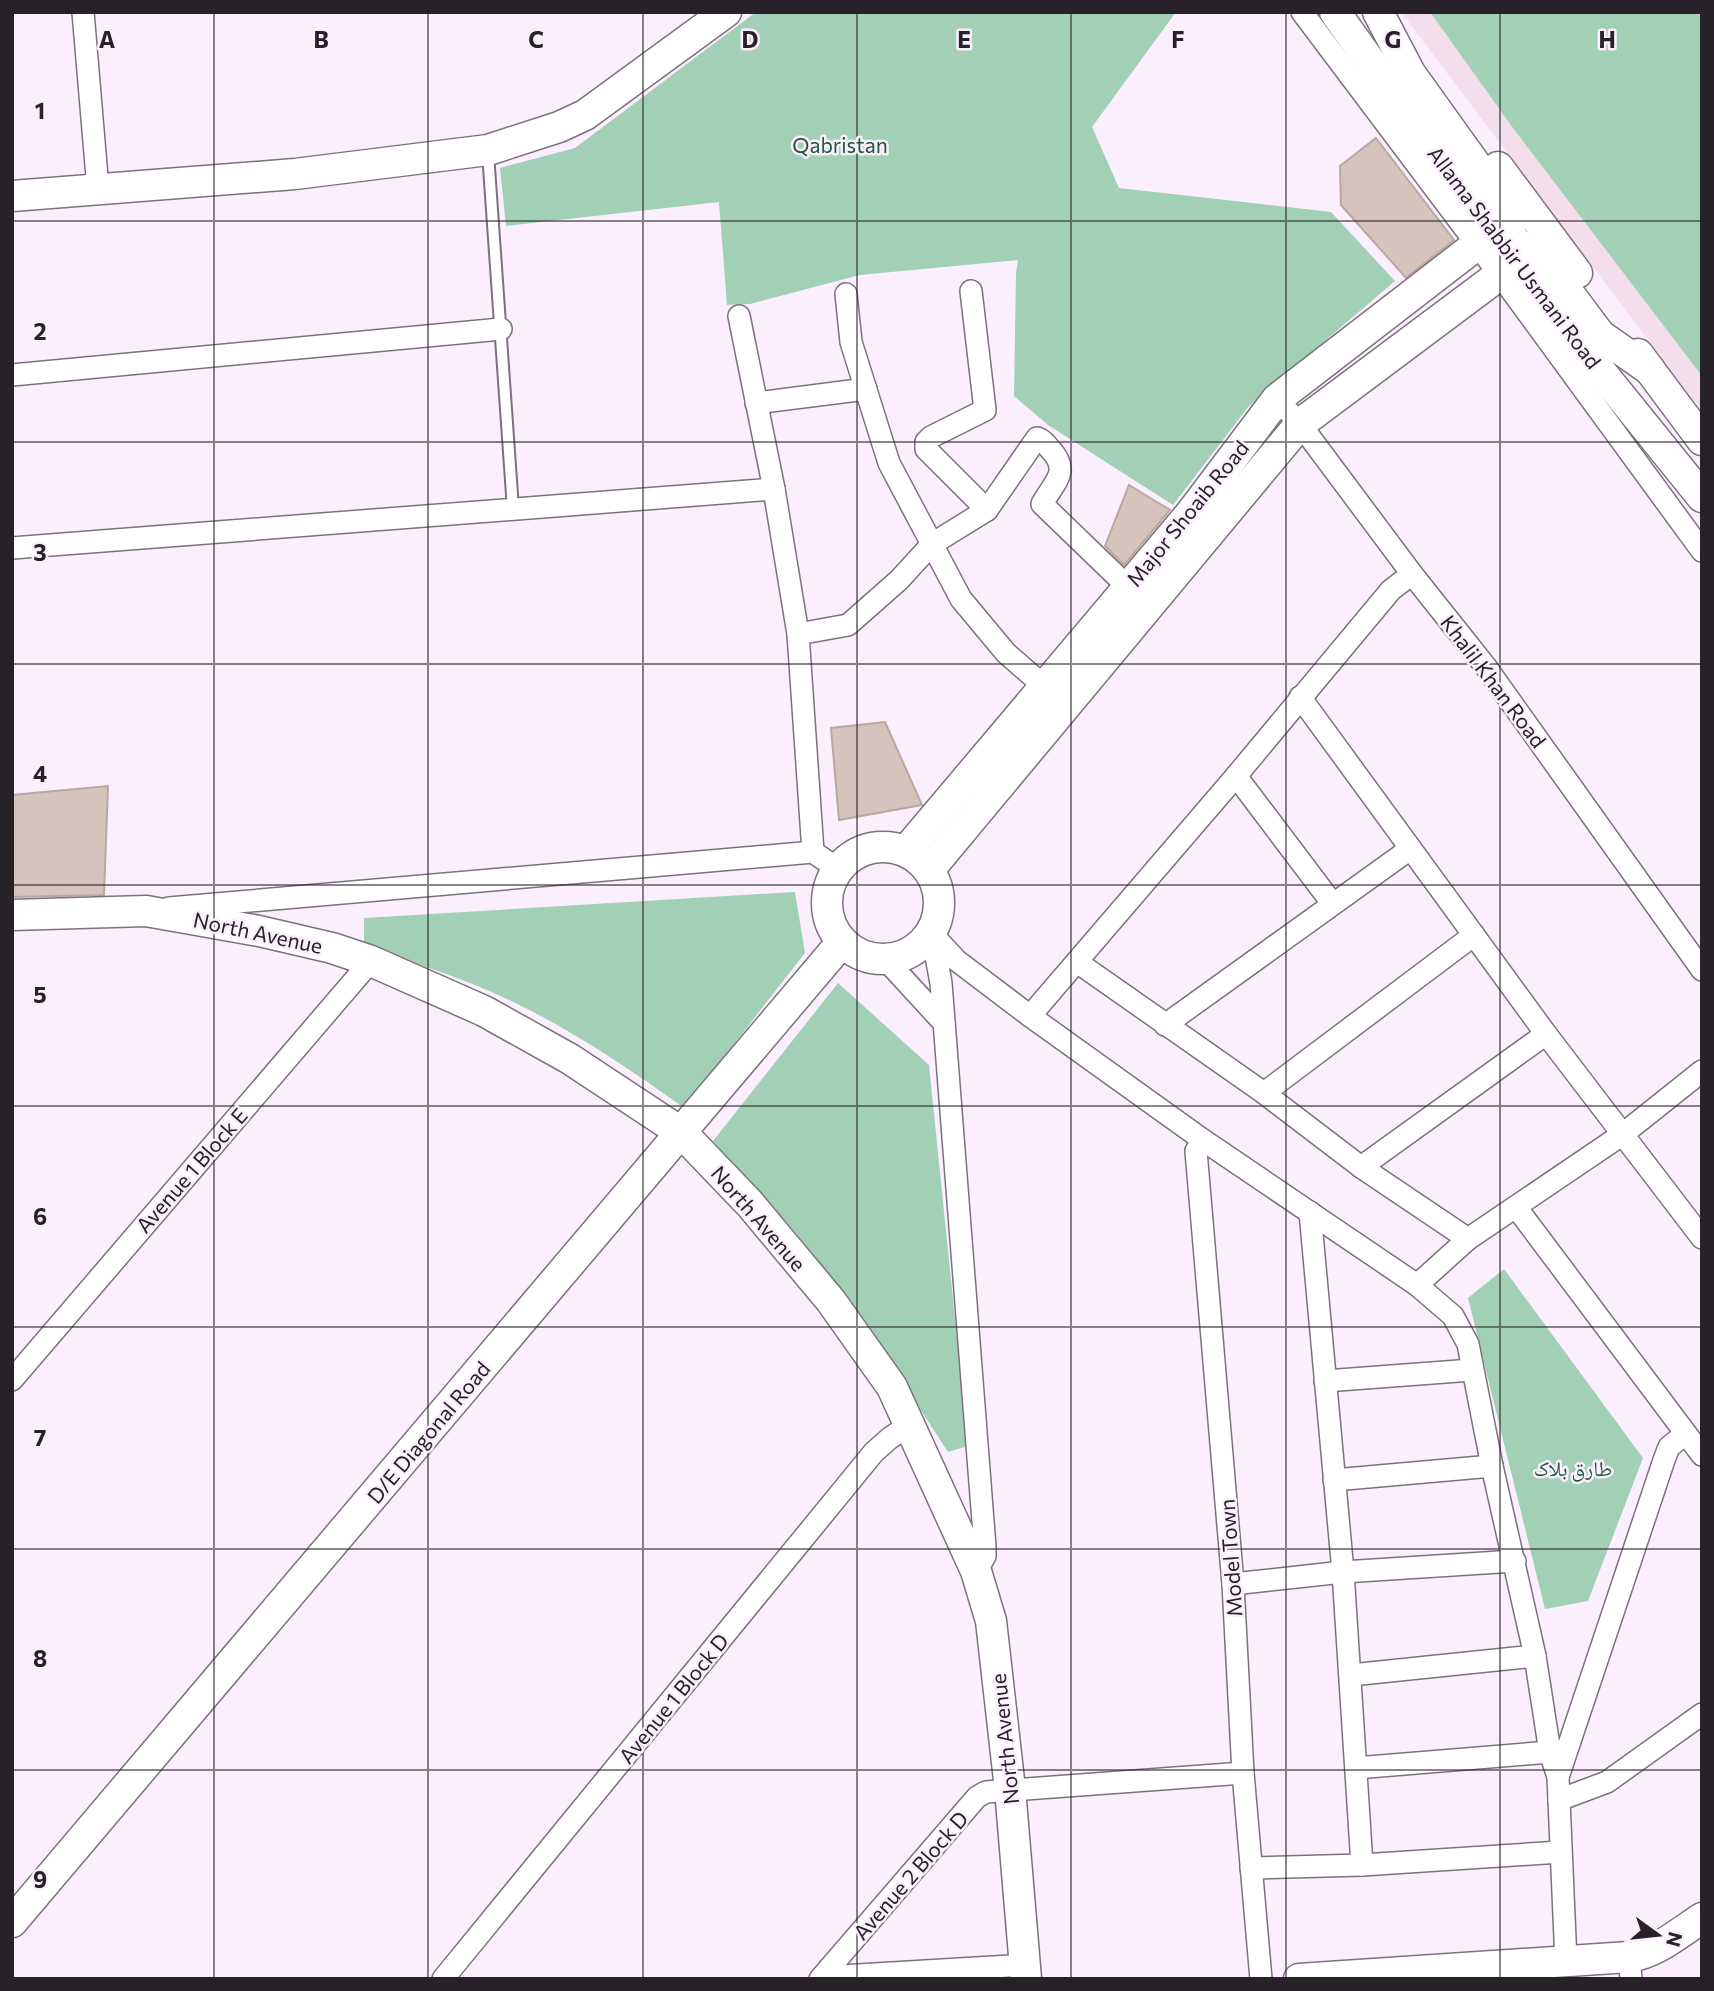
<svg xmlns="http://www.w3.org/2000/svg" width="1714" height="1991" viewBox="0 0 1714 1991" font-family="Commissioner,'Noto Naskh Arabic',sans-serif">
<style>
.education{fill:#f4deeb}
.green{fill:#a2d0b6}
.building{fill:#d5c3bc;stroke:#b9a7a1;stroke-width:2}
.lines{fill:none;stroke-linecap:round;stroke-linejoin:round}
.lane-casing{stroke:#7c727e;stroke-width:14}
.street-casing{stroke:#7c727e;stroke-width:24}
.secondary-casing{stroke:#7c727e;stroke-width:33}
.lane{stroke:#fff;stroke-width:10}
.street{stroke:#fff;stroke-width:21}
.secondary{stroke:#fff;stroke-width:30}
.grid{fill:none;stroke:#262227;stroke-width:2;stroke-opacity:0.55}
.labels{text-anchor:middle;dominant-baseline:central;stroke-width:5;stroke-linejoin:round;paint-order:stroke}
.park-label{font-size:21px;fill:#1c573c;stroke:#fbeefd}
.street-label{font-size:21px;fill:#262227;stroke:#fbeefd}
.grid-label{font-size:23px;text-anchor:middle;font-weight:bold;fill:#262227;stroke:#fbeefd;stroke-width:5;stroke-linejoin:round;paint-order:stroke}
</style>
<rect width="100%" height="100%" fill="#fbeefd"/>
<polygon class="education" points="1401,12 1702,12 1702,411"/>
<g class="green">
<polygon points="756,12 1176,12 1092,127 1119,188 1331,212 1395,281 1249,406 1173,505 1048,425 1014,396 1016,273 1018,260 860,275 750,304 727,305 719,202 506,226 500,168 575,148"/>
<polygon points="1430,12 1702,12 1702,376 1513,128"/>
<path d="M 795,892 L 805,953 L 684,1108 C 624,1065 563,1024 496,994 C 454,975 409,961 364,948 L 364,918 Z"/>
<polygon points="838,983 929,1065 968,1446 948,1452 850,1301 796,1233 713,1141"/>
<polygon points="1504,1269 1643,1458 1588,1601 1545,1609 1468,1298"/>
</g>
<g class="building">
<polygon points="1376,138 1454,240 1406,278 1341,205 1340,166"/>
<polygon points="1129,485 1170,510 1124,565 1105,546"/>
<polygon points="885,722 922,805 839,820 831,728"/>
<polygon points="108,786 104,895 12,897 12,795"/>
</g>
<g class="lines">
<defs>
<polyline id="lane" points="488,153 513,509"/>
<g id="street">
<polyline points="83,12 98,189"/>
<polyline points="1302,12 1500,275 1702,551"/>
<polyline points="971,291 985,410 931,437 926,442 926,449 987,510"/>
<polyline points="846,294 851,342 889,463 961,599 1006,653 1045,687"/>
<polyline points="739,316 774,489"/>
<polyline points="12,375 501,329"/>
<polyline points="1277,399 1300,424 1412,574 1486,667 1702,970"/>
<polyline points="756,403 866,389"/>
<polyline points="12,548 774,489 798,634 813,852 838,869"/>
<path d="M 798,634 L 848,625 L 899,580 L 932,544 L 987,510 L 1037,438 C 1043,440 1046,444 1050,449 C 1071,471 1055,481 1042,504 L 1128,587"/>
<polyline points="1300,697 1546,1034 1361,1167"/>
<polyline points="1236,776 1332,903"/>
<polyline points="169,908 813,852"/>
<polyline points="931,933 956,960 1030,1016 1203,1140 1417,1285 1468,1239 1623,1134 1702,1071"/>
<polyline points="932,935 941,983 985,1547 985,1556 976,1571"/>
<polyline points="886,960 944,1023"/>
<polyline points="1077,962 1264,1093 1361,1167 1468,1239"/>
<polyline points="1030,1016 1236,776 1391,590 1412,574"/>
<polyline points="1165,1025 1410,849"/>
<polyline points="1546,1034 1702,1238"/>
<polyline points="1264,1093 1474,935"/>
<polyline points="1203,1140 1196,1151 1233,1584 1243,1773 1261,1979"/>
<polyline points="1516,1207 1702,1455"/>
<polyline points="1310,1212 1343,1572 1362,1865"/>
<polyline points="1417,1285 1453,1316 1468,1344 1492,1466 1535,1656 1550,1752 1558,1777 1566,1962"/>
<polyline points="12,1380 371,961"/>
<polyline points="1325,1381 1472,1370"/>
<polyline points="1334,1480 1492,1466"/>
<polyline points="1233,1584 1343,1572 1515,1561"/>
<polyline points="1351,1675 1535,1656"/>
<polyline points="1356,1768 1550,1752"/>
<polyline points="1558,1777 1664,1460 1669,1447 1685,1434"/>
<polyline points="1559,1800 1607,1782 1702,1714"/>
<polyline points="1251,1868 1362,1865 1560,1852"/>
<polyline points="1629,1957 1631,1979"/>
<polyline points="829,1969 841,1976 1025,1965"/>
<polyline points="443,1979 874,1452 890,1438 909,1425"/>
<polyline points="820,1979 977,1797 986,1792 1243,1773"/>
</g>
<g id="secondary">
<polyline points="1335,12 1514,264 1702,497"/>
<polyline points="1498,167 1577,273"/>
<polyline points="12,196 295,174 488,150 559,127 585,115 726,12"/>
<polyline points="1638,354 1702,440"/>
<circle cx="883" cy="903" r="56"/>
<path d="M 906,851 L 1191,513 L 1277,399 L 1492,233 C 1513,241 1531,248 1547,264 L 1600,335 L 1650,370"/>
<polyline points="929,870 1300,424 1514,264 1511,233 1496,193 1410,73 1378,12"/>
<polyline points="12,915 146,911 259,931 332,948 371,961 484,1011 570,1059 682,1133 750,1204 831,1301 892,1387 976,1571 991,1621 1010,1789 1026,1979"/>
<polyline points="12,1922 842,942"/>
<path d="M 1299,1979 L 1629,1957 C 1656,1953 1679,1933 1702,1918"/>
</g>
</defs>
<use href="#lane" class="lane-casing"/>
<use href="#street" class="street-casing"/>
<use href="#secondary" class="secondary-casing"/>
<use href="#lane" class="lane"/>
<use href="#street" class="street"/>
<use href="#secondary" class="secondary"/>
</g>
<path class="grid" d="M 214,12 L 214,1979M 428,12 L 428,1979M 643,12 L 643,1979M 857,12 L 857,1979M 1071,12 L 1071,1979M 1286,12 L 1286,1979M 1500,12 L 1500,1979M 12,221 L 1702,221M 12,442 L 1702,442M 12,664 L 1702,664M 12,885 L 1702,885M 12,1106 L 1702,1106M 12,1327 L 1702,1327M 12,1549 L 1702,1549M 12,1770 L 1702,1770"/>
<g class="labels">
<g class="park-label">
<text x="840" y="144">Qabristan</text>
<text x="1573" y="1467">طارق بلاک</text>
</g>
<g class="street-label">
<text transform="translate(1515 257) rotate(53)">Allama Shabbir Usmani Road</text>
<text transform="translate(1187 513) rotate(-51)">Major Shoaib Road</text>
<text transform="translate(1494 681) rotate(53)">Khalil Khan Road</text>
<text transform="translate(258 932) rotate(12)">North Avenue</text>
<text transform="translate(191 1170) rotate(-49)">Avenue 1 Block E</text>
<text transform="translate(759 1218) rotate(49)">North Avenue</text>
<text transform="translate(428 1432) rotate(-50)">D/E Diagonal Road</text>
<text transform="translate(1230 1558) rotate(-94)">Model Town</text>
<text transform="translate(673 1698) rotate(-51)">Avenue 1 Block D</text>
<text transform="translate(1004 1739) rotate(-96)">North Avenue</text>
<text transform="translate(910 1875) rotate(-49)">Avenue 2 Block D</text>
</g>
</g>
<g class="grid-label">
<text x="107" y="48">A</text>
<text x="321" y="48">B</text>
<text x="536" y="48">C</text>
<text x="750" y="48">D</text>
<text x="964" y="48">E</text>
<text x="1178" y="48">F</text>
<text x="1393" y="48">G</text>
<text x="1607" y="48">H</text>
<text x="40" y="119">1</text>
<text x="40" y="340">2</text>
<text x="40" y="561">3</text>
<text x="40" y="782">4</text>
<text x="40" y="1003">5</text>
<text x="40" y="1225">6</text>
<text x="40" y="1446">7</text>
<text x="40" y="1667">8</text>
<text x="40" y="1888">9</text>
</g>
<rect width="1714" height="1991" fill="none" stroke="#262227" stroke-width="28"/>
<g transform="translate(1658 1935) rotate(105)" stroke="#fbeefd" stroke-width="5" paint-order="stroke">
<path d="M0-5L12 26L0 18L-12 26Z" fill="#262227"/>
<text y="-10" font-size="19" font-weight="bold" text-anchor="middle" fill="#262227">N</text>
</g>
</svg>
